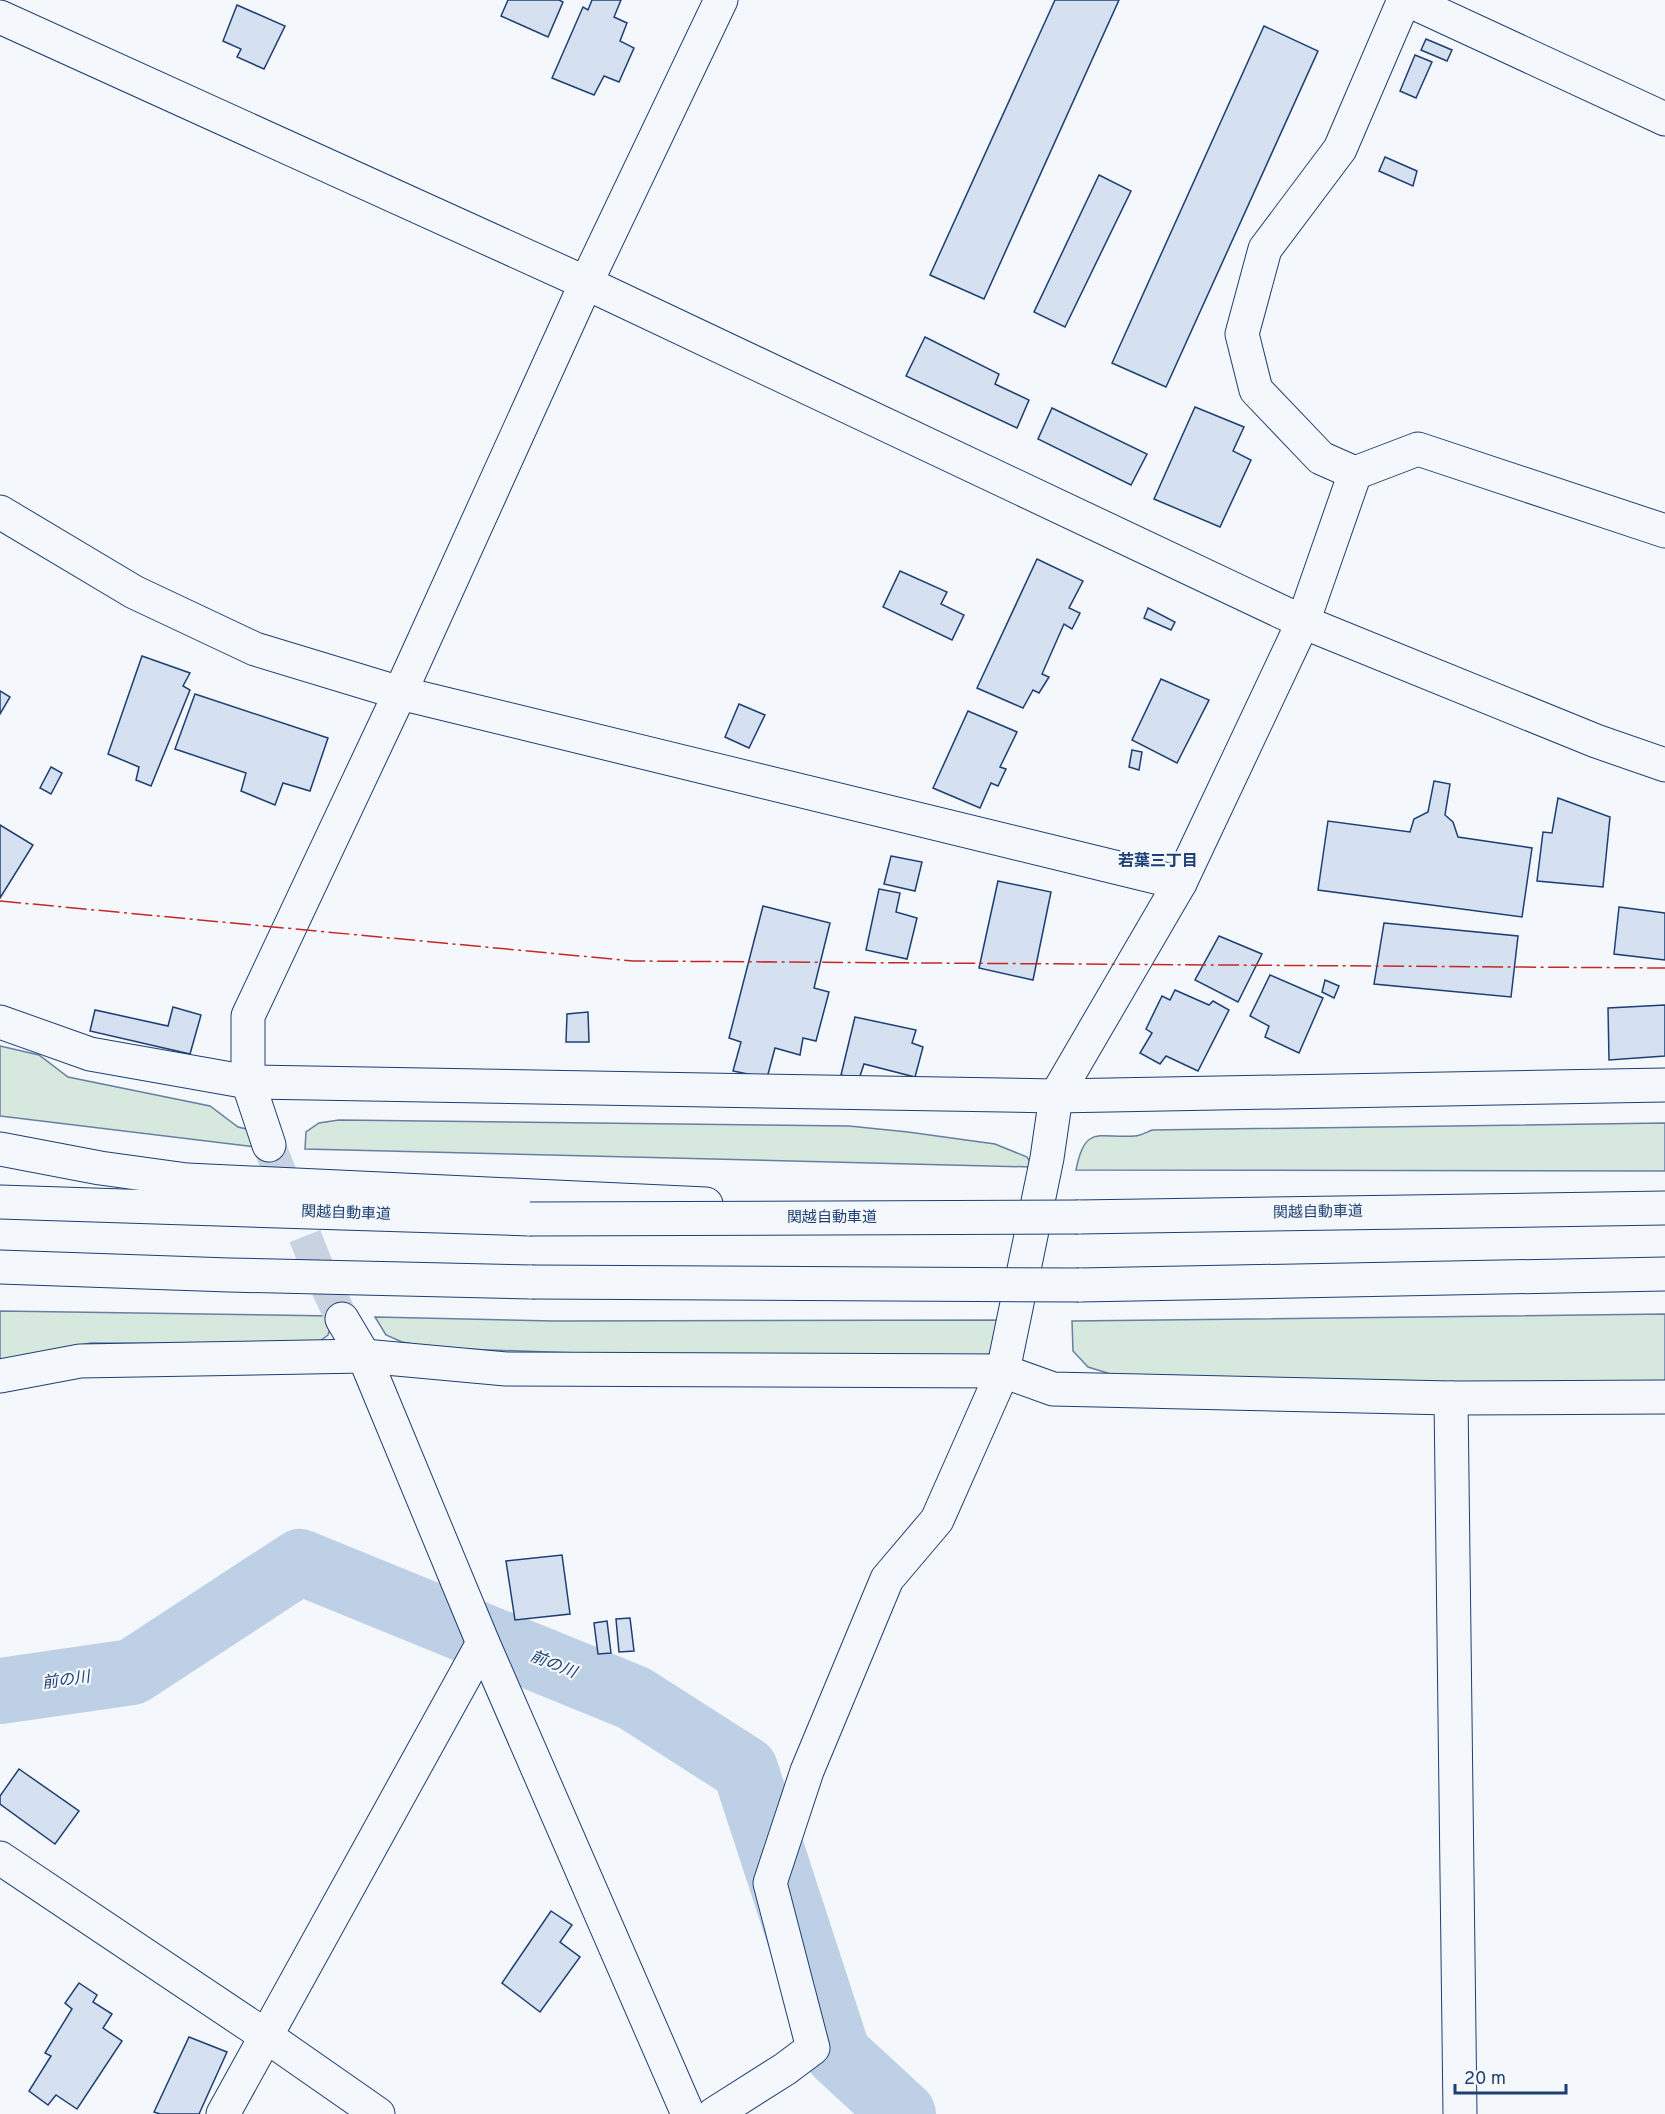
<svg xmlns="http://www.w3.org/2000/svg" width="1665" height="2114" viewBox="0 0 1665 2114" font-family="Overpass,'Noto Sans JP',sans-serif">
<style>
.green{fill:#d7e8df;stroke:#687fa3;stroke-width:1.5}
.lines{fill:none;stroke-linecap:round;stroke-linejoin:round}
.river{stroke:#bed0e5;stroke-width:66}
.building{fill:#d5e0f0;stroke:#1d3f73;stroke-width:1.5}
.street-tunnel{stroke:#c9d2e0;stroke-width:33;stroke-dasharray:33 16;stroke-linecap:butt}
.street-casing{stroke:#1d3f73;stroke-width:35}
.secondary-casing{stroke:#1d3f73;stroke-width:35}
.highway-casing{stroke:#1d3f73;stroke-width:35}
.street{stroke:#f4f7fb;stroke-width:33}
.secondary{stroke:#f4f7fb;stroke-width:33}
.highway{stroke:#f4f7fb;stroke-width:33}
.highway-bridge-casing{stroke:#1d3f73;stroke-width:35;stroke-linecap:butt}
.highway-bridge{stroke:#f4f7fb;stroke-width:33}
.power{stroke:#c62828;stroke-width:1.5;stroke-dasharray:21 4.5 3 4.5;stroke-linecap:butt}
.labels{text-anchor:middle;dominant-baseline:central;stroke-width:4.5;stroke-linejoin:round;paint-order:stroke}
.street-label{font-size:15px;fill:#1d3f73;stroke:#f4f7fb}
.neighbourhood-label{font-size:16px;font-weight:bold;fill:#1d3f73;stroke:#f4f7fb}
.water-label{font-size:16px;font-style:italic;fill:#1d3f73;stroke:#f4f7fb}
</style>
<rect width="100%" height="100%" fill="#f4f7fb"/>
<g class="green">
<polygon points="0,1046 39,1055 68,1077 210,1106 238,1127 255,1131 264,1148 0,1116"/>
<polygon points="339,1120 849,1126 908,1132 995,1144 1027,1157 1033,1167 305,1149 306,1132 319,1123"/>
<path d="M 1665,1123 L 1665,1171 L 1076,1170 C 1085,1123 1100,1139 1135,1136 C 1140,1136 1147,1132 1152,1130 Z"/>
<polygon points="0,1311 334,1316 328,1335 316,1344 91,1343 0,1360"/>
<polygon points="1665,1314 1665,1388 1117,1376 1088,1367 1073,1351 1072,1321"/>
<polygon points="375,1317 554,1321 1009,1320 1004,1349 979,1357 605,1354 435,1348 402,1342 386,1335"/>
</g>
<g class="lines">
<polyline class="river" points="0,1691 132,1672 300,1562 634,1698 745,1769 838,2054 903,2114"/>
</g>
<g class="building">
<polygon points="508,0 559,0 563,2 548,37 501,16"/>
<polygon points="592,0 621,0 614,17 627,23 620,41 634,48 619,82 604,76 594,95 552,78 583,7 588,10"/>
<polygon points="1055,0 1119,0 984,299 930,275"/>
<polygon points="237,5 285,26 264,69 237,57 241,49 223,41"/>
<polygon points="1264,26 1318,51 1166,387 1112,363"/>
<polygon points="1426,39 1452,50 1447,61 1421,50"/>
<polygon points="1415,55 1432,62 1416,98 1400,91"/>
<polygon points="1385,157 1417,171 1413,186 1379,171"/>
<polygon points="1099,175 1131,191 1065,327 1034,312"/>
<polygon points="925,337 999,374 995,384 1029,400 1017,428 906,376"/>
<polygon points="1195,407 1244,427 1233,451 1251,460 1220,527 1154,499"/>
<polygon points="1052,408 1147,454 1131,485 1038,439"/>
<polygon points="1037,559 1083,581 1069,608 1080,613 1072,629 1064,624 1042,674 1049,677 1039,693 1033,690 1023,708 977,688"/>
<polygon points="900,571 947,592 941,604 964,615 952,640 883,607"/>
<polygon points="1148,608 1175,622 1171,630 1144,618"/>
<polygon points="142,656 190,673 183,686 190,690 151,786 136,780 139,767 108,754"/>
<polygon points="1161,679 1209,700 1177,763 1132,740"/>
<polygon points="0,691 10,697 0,714"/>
<polygon points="195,694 328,738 310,791 283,783 275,805 241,791 246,773 175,749"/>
<polygon points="739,704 765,715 749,748 725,737"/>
<polygon points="968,711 1017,732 1000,767 1006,769 998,786 991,783 980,808 933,788"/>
<polygon points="1132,750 1142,752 1139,770 1129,767"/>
<polygon points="51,767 62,773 51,794 40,788"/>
<polygon points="1434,781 1450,784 1445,815 1453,822 1458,837 1532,848 1522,917 1318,890 1328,821 1410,832 1414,819 1428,812"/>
<polygon points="1558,798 1610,817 1603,887 1537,881 1543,832 1552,833"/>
<polygon points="0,825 33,845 0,898"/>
<polygon points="891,856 922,862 915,891 884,884"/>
<polygon points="998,881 1051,892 1033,980 979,968"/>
<polygon points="879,889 900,893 896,912 917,918 907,959 866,950"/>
<polygon points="763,906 830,923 814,988 829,992 816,1041 803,1038 800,1055 775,1048 767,1078 733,1071 741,1042 729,1038"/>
<polygon points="1619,907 1665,913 1665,960 1614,954"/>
<polygon points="1384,923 1518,936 1511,997 1374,984"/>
<polygon points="1219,936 1262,954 1238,1002 1195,980"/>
<polygon points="1270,975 1323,998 1299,1053 1265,1037 1269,1026 1250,1016"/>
<polygon points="1325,980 1339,986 1334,998 1322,992"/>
<polygon points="1175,990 1209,1005 1213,1001 1229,1010 1198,1071 1166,1056 1160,1064 1140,1053 1152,1033 1146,1029 1162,996 1170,1000"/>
<polygon points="1665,1005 1665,1056 1609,1060 1608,1008"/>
<polygon points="173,1007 201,1015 190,1054 90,1031 95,1010 168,1026"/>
<polygon points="588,1012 589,1042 566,1042 567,1014"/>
<polygon points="855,1017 916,1030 912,1043 923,1047 915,1077 864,1064 859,1079 841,1075"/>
<polygon points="562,1555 570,1614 515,1620 506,1561"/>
<polygon points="630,1618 634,1651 619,1652 616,1619"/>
<polygon points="607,1621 611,1653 598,1654 594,1623"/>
<polygon points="19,1769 79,1811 55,1844 0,1804 0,1796"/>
<polygon points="551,1911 572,1925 560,1942 580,1957 540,2012 502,1983"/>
<polygon points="79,1983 97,1995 93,2002 112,2014 103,2028 122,2041 77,2109 56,2095 48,2105 29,2091 51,2056 45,2053 72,2009 65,2003"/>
<polygon points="189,2037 227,2052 199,2114 160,2114 154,2112"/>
</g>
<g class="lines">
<polyline class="street-tunnel" points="269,1145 316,1264 342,1319"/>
<defs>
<g id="street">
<polyline points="1408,0 1665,119"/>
<polyline points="1355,473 1418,449 1665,531"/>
<polyline points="0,512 134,592 255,649 400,693 1180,883"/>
<polyline points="0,1022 90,1054 248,1082 1056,1096 1665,1085"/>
<polyline points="248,1082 269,1145"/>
<polyline points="342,1319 364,1356 483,1643 688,2114"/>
<polyline points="0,1376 80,1361 364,1356 506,1369 1003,1371 1053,1389 1451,1398 1665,1397"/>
<polyline points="1451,1398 1460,2114"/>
<polyline points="0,1858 266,2036 378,2114"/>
<polyline points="223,2114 483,1643"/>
<polyline points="714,2114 785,2069 813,2048 770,1883 807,1771 887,1579 937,1520 1003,1371 1047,1158 1056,1096 1180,883 1303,622 1355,473 1321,458 1256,390 1242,334 1265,249 1340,149 1404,0"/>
</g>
<g id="secondary">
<polyline points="0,17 586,283 1303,622 1596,741 1665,765"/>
<polyline points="248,1082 248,1016 400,693 586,283 721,0"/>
</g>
<g id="highway">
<polyline points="0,1149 100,1168 187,1180 706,1204"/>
<polyline points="0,1202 530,1219"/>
<polyline points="1078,1217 1665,1208"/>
<polyline points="0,1267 229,1275 532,1282"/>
<polyline points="1079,1285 1665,1274"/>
</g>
</defs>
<use href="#street" class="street-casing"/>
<use href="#secondary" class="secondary-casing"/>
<use href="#highway" class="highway-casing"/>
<use href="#street" class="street"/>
<use href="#secondary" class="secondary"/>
<use href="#highway" class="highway"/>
<defs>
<g id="highway-bridge">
<polyline points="530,1219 1078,1217"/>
<polyline points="532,1282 1079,1285"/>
</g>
</defs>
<use href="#highway-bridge" class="highway-bridge-casing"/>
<use href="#highway-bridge" class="highway-bridge"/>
<polyline class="power" points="0,901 633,961 1665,968"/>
</g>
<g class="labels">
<g class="street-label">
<text transform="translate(1318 1213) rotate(-1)">関越自動車道</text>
<text transform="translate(346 1214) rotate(2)">関越自動車道</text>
<text x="832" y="1218">関越自動車道</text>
</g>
<g class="neighbourhood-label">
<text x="1158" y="862">若葉三丁目</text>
</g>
<g class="water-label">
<text transform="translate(553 1665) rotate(22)">前の川</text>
<text transform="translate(66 1681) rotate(-8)">前の川</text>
</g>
</g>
<path d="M1455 2084v9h111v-9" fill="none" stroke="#1d3f73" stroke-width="3"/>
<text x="1464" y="2084" font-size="18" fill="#1d3f73" stroke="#f4f7fb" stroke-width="4.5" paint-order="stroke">20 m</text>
</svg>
